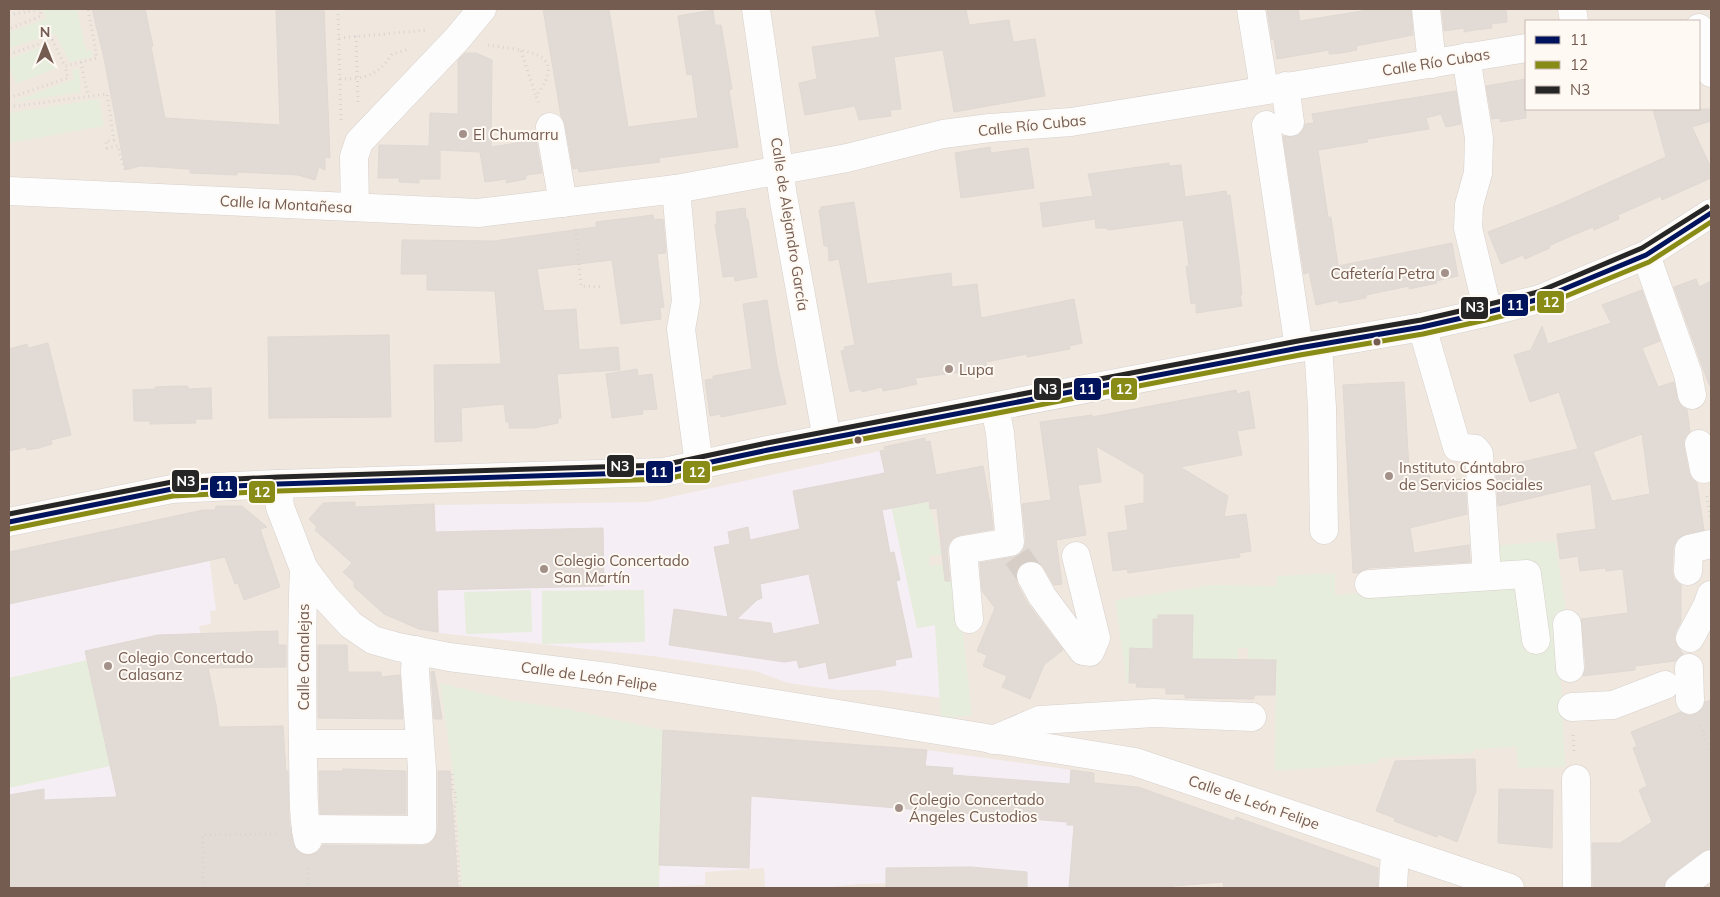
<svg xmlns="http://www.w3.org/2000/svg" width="1720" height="897" viewBox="0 0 1720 897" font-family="Mulish,sans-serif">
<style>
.residential{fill:#f0e7df;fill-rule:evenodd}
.education{fill:#f5eef4}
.green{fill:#e7eddc}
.building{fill:#e2dad5;stroke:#e0d8d3;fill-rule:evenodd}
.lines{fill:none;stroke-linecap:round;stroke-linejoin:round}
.minor-tunnel{stroke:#d7cec8;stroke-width:28;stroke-dasharray:28 14;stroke-linecap:butt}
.minor-casing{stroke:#d6d0cb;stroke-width:29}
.path{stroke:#dad4d0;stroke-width:3;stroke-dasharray:1 4;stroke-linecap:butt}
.minor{stroke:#fefdfd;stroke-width:28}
.bus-1-casing{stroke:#fef9f3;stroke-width:9}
.bus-2-casing{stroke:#fef9f3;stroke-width:9}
.bus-3-casing{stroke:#fef9f3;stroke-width:9}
.bus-1{stroke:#00135d;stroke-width:5}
.bus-2{stroke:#888c16;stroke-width:5}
.bus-3{stroke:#262626;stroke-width:5}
.poi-dot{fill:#a39189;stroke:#fef9f3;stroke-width:2}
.bus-dot{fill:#755c51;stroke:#fef9f3;stroke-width:2}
.labels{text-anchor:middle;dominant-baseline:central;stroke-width:4;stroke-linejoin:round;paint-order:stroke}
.street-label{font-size:15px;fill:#755c51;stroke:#fef9f3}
.poi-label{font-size:15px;fill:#755c51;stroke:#fef9f3;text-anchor:start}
.line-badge{stroke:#fef9f3;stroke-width:2}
.badge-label{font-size:14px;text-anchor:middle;font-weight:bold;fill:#fff}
</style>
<rect width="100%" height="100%" fill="#f8f4f0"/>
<path class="residential" d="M 9,9 L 1711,9 L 1711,888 L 9,888 ZM 1526,21 L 1699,21 L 1699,109 L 1526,109 Z"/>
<g class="education">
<polygon points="880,451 917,628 935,625 941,698 877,690 838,690 788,683 755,671 652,656 439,633 435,505 648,502"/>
<polygon points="203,510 216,610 210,611 211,624 199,626 216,705 226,793 52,800 54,888 9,888 9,552"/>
<polygon points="663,730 927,750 1094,773 1094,783 1139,787 1136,830 1127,830 1123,888 1018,888 971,885 971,882 859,884 823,888 765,888 764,868 705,872 705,885 659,887"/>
</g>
<g class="green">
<polygon points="43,9 77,9 86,51 92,50 92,57 70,62 55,34 9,48 9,32 46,19"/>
<polygon points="48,44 57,68 16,84 9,65 9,59"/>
<polygon points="79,69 81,92 15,102 15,101 74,79 72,70"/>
<polygon points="99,99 104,126 9,143 9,113"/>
<polygon points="928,497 942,555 929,556 929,565 943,565 945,581 957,580 972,715 941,719 935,625 917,628 891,505 906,506 921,503 921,499"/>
<polygon points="1555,541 1567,616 1560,655 1565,767 1518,768 1516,747 1474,749 1474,753 1380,758 1378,763 1275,771 1276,660 1248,660 1248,648 1238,648 1238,660 1188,659 1192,649 1193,616 1158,615 1157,649 1130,648 1129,683 1127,683 1115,600 1213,585 1277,586 1276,576 1335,573 1335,595 1489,586 1488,546"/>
<polygon points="531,590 532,632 466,634 464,592"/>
<polygon points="644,590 645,642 542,644 542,591"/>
<polygon points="87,660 110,766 9,788 9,678"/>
<polygon points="440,683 514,701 567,709 663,730 659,888 462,888 455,787"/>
</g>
<g class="building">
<polygon points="92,9 145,9 153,46 151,47 165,118 280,125 276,9 324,9 330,158 325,157 325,170 319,167 315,180 298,175 237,172 237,175 190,173 190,169 140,166 125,170 104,58"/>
<polygon points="543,9 609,9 628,127 698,118 692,74 687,75 678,16 713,10 715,25 721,25 732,89 729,90 738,147 659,158 660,162 579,172 578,168 573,169 565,124 561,116"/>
<polygon points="875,9 966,9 969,25 1009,20 1013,42 1035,39 1045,96 954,112 943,50 894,57 901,109 890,110 891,116 859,120 855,106 805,115 799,83 817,79 812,47 880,37"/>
<polygon points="1267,9 1298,9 1300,21 1374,9 1411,9 1413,35 1356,46 1357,50 1342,53 1329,54 1329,50 1277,59 1274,39 1272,40"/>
<polygon points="1442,9 1506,9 1507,22 1491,24 1492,28 1475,30 1464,32 1464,28 1444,31"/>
<polygon points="465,53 476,53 492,60 491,147 536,140 542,173 526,175 526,179 506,183 506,179 485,182 480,152 440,150 440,179 419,179 419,183 399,182 399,178 378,178 379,145 429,146 430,113 458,114 458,60"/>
<polygon points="1526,79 1526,118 1500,122 1500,118 1492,119 1486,86"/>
<polygon points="1456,91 1461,124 1446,127 1441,114 1426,118 1429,129 1367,139 1368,142 1318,150 1328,217 1331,217 1338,266 1452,243 1458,276 1436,281 1437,283 1409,289 1409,286 1366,295 1366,298 1339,303 1338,300 1316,305 1309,272 1304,274 1283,136 1292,137 1299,135 1304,128 1305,124 1314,123 1312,114"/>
<polygon points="1653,109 1711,109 1711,121 1692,127 1711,168 1711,178 1662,200 1661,196 1618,215 1619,219 1594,230 1593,227 1571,236 1549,246 1550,248 1525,259 1523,255 1501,264 1488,232 1558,205 1666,157"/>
<polygon points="990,147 991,153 1028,148 1034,188 961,198 955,153"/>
<polygon points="1169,163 1169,166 1181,165 1185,197 1226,191 1227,196 1230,195 1239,263 1242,295 1240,295 1242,306 1196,313 1196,303 1191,304 1186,266 1189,266 1183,220 1108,230 1107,228 1096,228 1095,219 1043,227 1040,203 1093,196 1088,174"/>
<polygon points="854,202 867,284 951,273 952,287 977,284 981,318 1074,299 1082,343 1069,346 1070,349 1027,357 1027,354 986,362 987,369 915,378 917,384 900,388 883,391 882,387 862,392 861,389 850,392 841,351 845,350 844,347 855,345 839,259 829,261 828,246 824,246 819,210 821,209 821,207"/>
<polygon points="745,208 746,219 748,219 757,277 735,281 734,276 723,277 715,224 717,224 716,212"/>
<polygon points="653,215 654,220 663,219 666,253 657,254 664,307 660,308 661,319 621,324 612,260 537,269 544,311 576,309 579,350 618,347 620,370 557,374 561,418 558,418 558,423 534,428 509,428 509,422 506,422 504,404 461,408 462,441 435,442 434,365 501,364 495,291 427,290 427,274 401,274 402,240 493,241 596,227 596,222"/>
<polygon points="1696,279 1699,287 1711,281 1711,384 1709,385 1674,287"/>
<path d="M 1642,290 L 1660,341 L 1642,348 L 1658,387 L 1674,382 L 1677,398 L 1681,406 L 1687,410 L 1690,432 L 1684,439 L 1684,447 L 1689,473 L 1692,479 L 1697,483 L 1704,530 L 1686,534 L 1677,539 L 1673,548 L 1672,571 L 1674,579 L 1681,585 L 1681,621 L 1676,631 L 1674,639 L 1677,646 L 1683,654 L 1675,661 L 1635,666 L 1635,670 L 1583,676 L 1586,667 L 1581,619 L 1628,613 L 1623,569 L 1606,571 L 1605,568 L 1580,571 L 1578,556 L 1560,559 L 1557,534 L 1596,529 L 1591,484 L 1498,506 L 1496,476 L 1504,466 L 1578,449 L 1559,392 L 1530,402 L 1514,355 L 1531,350 L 1542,326 L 1548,344 L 1611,323 L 1602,305 ZM 1642,434 L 1650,494 L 1612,501 L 1593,452 Z"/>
<polygon points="767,300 777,364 786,404 721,417 720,414 710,416 705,380 713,379 713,376 752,369 743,304"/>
<polygon points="389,335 391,417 269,418 268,337"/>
<polygon points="48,343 71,435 51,440 52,444 39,448 27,450 26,447 9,451 9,349 27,344 28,348"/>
<polygon points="637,369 638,376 652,374 657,409 642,410 643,414 612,418 606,374"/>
<polygon points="1404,382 1409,470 1429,468 1430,481 1465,479 1467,514 1410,528 1414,553 1469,545 1470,562 1368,568 1359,573 1353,573 1343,385"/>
<polygon points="177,386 188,386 188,389 211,388 212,419 195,419 196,423 150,424 150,421 134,421 133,390 156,389 155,387"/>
<polygon points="1236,390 1237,394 1249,391 1255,428 1237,431 1242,455 1180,467 1228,496 1224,517 1246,514 1251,551 1239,553 1240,557 1128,573 1127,569 1113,571 1108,533 1128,530 1125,506 1144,503 1144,474 1096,446 1101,482 1078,485 1086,535 1056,540 1062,584 1054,585 1044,568 1039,563 1032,560 1023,563 1018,568 1015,575 1017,584 1028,604 1063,650 1044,665 1030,699 1002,687 1007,676 983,666 987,655 977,651 995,608 982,591 980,563 1013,557 1020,554 1024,548 1026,541 1022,504 1051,500 1040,422 1092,415 1092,417"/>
<path d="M 925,438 L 925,442 L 930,441 L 936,475 L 983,466 L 991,510 L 993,529 L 960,535 L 953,538 L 949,543 L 947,551 L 950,581 L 945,581 L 937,508 L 930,509 L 929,501 L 882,510 L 890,553 L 894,552 L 900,580 L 896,581 L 912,657 L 895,660 L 896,665 L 829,679 L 826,662 L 799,668 L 797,660 L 784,662 L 669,645 L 674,609 L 728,617 L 714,547 L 730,544 L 728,532 L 748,527 L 750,540 L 800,529 L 793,491 L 885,473 L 880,451 L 885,450 L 884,447 ZM 809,574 L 820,624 L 773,634 L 771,623 L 737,619 L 757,600 L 762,598 L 760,584 Z"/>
<polygon points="355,502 355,507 434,504 435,532 603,528 604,586 437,590 438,632 419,629 384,614 354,587 354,582 343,572 352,563 315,530 317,527 309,519 323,503"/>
<polygon points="216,506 242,506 267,527 260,529 280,587 244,600 238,583 235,584 225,557 9,604 9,552 203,510 215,510"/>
<polygon points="1158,615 1193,615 1192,659 1276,660 1275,695 1254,695 1254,699 1185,698 1185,694 1166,694 1166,688 1136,687 1137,683 1129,683 1130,648 1153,649 1153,619 1158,619"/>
<polygon points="278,631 278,645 286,645 286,667 208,668 216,705 219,727 283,726 286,771 288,771 289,821 293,843 296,850 302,854 310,855 318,852 323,845 422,846 429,844 435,838 438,830 438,771 450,771 458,888 9,888 9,795 44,789 44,800 117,797 85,651 158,635"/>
<polygon points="318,645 347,645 348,672 381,672 381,677 400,675 403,719 318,718"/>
<polygon points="434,671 437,687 442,719 434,719 431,672"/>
<polygon points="1711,700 1711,849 1702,852 1670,876 1665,881 1664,888 1593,888 1592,843 1620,843 1652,822 1639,790 1647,786 1633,748 1637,746 1631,732 1681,712 1690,716 1698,713 1703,708 1705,702"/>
<polygon points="663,730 927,750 925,766 953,768 952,775 1070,784 1071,770 1094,773 1094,783 1138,787 1234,821 1236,817 1378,868 1378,887 1377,888 1224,888 1223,882 1173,886 1173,888 1069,888 1074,825 1067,825 1067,822 751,796 749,868 659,865"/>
<polygon points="1475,759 1476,791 1457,842 1438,834 1437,837 1394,821 1395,818 1376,811 1395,761"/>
<polygon points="343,769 406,771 406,814 320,814 319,771 343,771"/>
<polygon points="1499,789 1553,790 1552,848 1498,843"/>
<polygon points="971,867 1027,872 1027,888 886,888 886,868"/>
</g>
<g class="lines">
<polyline class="minor-tunnel" points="1017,556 1031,576"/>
<defs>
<g id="minor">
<polyline points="756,9 783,196 827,439"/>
<polyline points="1251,9 1264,89"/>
<polyline points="1426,9 1432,64"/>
<polyline points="1572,9 1574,21"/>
<polyline points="1699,28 1711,73"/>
<polyline points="1466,57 1479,138 1478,173 1469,205 1468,228 1488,312"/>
<polyline points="1285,86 1290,122"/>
<polyline points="1266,125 1299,348"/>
<polyline points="550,127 563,203"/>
<polyline points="676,189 686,301 681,329 699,465"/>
<polyline points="9,191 478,213 676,189 847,158 943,134 990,128 1071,122 1526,48"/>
<polyline points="355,207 354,157 359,142 457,39 482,9"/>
<polyline points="1646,255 1688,374 1692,395"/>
<polyline points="1422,327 1457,447 1475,449 1479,454 1487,576"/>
<polyline points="1318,345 1322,408 1324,530"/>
<polyline points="1699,444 1704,469"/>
<polyline points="278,484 280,507 304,569 325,597 351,625 373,640 398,647 449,657 615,678 1135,762 1510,888"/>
<polyline points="9,522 172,489 278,484 664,472 768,450 1299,348 1422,327 1488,312 1540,299 1646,255 1711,213"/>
<path d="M 304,569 C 301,631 302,693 303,756 C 304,783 302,813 308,840"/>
<polyline points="1688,571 1689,549 1711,544"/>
<polyline points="1031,576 1042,596 1083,651 1090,652 1096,638 1076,556"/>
<polyline points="1369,584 1527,574 1536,640"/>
<polyline points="969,619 963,550 1010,542 1000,433 995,407"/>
<polyline points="1567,624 1570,668"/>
<polyline points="1690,638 1707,606 1711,595"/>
<polyline points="1689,668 1690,700"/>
<polyline points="1572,707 1613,705 1665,685"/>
<polyline points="993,740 1040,720 1154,713 1252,717"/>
<polyline points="303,744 419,744"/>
<polyline points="1576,779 1577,888"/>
<polyline points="306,829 422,830 422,769 415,672 416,650"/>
<polyline points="1393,887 1395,850"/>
<polyline points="1679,888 1711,864"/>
</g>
</defs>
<use href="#minor" class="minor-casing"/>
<g class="path">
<polyline points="338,9 341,121"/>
<polyline points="9,15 40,9 41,16 9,29"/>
<polyline points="356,36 358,102"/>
<polyline points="339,38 428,30"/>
<path d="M 488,45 C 520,51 572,49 536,96 L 539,104"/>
<polyline points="521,51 536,96"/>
<polyline points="9,54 52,40 65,66 97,58 88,9"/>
<polyline points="81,62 88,96"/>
<path d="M 340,79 C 364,79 378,76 392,54 L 409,49"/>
<polyline points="9,98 68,78 65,66"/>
<polyline points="9,107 107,94 114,140 106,141 107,148 118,146 124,169"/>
<polyline points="576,229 581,286 603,287"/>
<polyline points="1707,496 1710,517"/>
<polyline points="1700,725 1711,752"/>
<polyline points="1573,735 1574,753"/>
<polyline points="452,774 453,791 455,791 456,806 454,807 460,888"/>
<polyline points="308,868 308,888"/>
<polyline points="203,888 203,835 279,834"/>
</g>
<use href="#minor" class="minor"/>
<defs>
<polyline id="bus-1" points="9,522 172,489 278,484 664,472 768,450 1299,348 1422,327 1488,312 1540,299 1646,255 1711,213"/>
<polyline id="bus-2" points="10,529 173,496 278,491 666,479 769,457 1300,355 1423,334 1490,319 1542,306 1649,262 1711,222"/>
<polyline id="bus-3" points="9,514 172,482 278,477 663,465 767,443 1298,341 1421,320 1486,305 1538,292 1642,248 1707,207"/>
</defs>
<use href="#bus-1" class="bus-1-casing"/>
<use href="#bus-2" class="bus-2-casing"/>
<use href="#bus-3" class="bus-3-casing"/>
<use href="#bus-1" class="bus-1"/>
<use href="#bus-2" class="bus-2"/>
<use href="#bus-3" class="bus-3"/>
</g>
<g class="poi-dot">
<circle cx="463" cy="134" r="5"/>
<circle cx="1445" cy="273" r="5"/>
<circle cx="949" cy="369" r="5"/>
<circle cx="1389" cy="476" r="5"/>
<circle cx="544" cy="569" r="5"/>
<circle cx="108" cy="666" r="5"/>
<circle cx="899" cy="808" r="5"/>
</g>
<g class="bus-dot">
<circle cx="1377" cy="342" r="4.5"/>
<circle cx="858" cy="440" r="4.5"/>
</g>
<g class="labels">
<g class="street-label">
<text transform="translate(1436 62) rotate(-9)">Calle Río Cubas</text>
<text transform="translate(1032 125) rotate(-6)">Calle Río Cubas</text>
<text transform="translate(286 204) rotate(3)">Calle la Montañesa</text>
<text transform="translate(790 224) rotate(81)">Calle de Alejandro García</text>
<text transform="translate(303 657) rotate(-90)">Calle Canalejas</text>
<text transform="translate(589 676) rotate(8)">Calle de León Felipe</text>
<text transform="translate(1254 802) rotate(19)">Calle de León Felipe</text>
</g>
<g class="poi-label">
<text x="473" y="134">El Chumarru</text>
<text x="1435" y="273" text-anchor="end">Cafetería Petra</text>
<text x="959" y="369">Lupa</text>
<text x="1399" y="467">Instituto Cántabro<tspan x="1399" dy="17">de Servicios Sociales</tspan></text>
<text x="554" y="560">Colegio Concertado<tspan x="554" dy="17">San Martín</tspan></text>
<text x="118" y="657">Colegio Concertado<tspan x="118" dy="17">Calasanz</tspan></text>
<text x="909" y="799">Colegio Concertado<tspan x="909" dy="17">Ángeles Custodios</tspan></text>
</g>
</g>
<g class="line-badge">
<rect x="1536" y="290" width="29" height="24" rx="5" fill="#888c16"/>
<rect x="1501" y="293" width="28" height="24" rx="5" fill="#00135d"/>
<rect x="1460" y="296" width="29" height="24" rx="5" fill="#262626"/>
<rect x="1073" y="377" width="29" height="24" rx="5" fill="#00135d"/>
<rect x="1110" y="377" width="28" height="24" rx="5" fill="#888c16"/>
<rect x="1033" y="377" width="29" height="24" rx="5" fill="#262626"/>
<rect x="606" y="454" width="29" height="24" rx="5" fill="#262626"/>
<rect x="645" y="460" width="29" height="24" rx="5" fill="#00135d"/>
<rect x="682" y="460" width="29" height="24" rx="5" fill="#888c16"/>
<rect x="171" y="469" width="29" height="24" rx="5" fill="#262626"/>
<rect x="209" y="475" width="29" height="24" rx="5" fill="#00135d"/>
<rect x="248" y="480" width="28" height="24" rx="5" fill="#888c16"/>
</g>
<g class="badge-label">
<text x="1551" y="307">12</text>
<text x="1515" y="310">11</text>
<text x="1475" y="312">N3</text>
<text x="1087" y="394">11</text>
<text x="1124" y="394">12</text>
<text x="1048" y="394">N3</text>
<text x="620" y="471">N3</text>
<text x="659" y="477">11</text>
<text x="697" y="477">12</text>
<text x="186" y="486">N3</text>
<text x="224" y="491">11</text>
<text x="262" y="497">12</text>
</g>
<rect width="1720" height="897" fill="none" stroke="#755c51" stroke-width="20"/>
<rect x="1525" y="20" width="175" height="90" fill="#fef9f3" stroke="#c7bab2"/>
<rect x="1535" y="36" width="25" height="8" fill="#00135d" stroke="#c7bab2"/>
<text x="1570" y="45" font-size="15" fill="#755c51">11</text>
<rect x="1535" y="61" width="25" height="8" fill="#888c16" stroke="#c7bab2"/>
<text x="1570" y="70" font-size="15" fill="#755c51">12</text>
<rect x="1535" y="86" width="25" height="8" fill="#262626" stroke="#c7bab2"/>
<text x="1570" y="95" font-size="15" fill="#755c51">N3</text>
<g transform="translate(45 45)" stroke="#fef9f3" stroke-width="4" paint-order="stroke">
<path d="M0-4L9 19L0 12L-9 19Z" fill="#755c51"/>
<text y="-8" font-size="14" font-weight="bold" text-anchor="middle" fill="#755c51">N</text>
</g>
</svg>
